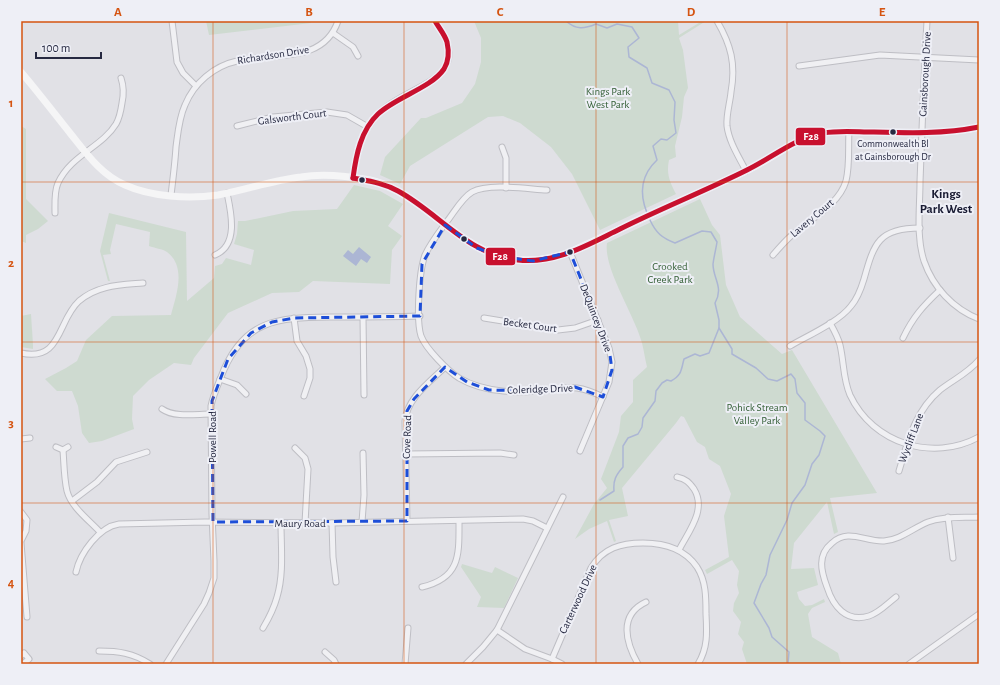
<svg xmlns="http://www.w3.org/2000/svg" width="1000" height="685" viewBox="0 0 1000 685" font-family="'Alegreya Sans',sans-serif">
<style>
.green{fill:#cedad0}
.water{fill:#acb6d4}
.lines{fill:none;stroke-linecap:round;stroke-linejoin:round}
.stream{stroke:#acb6d4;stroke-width:1.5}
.street-casing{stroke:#bebec4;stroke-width:7}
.street{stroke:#f0f0f3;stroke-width:5}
.secondary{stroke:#f5f5f6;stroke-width:7}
.bus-1-casing{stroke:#eeeff6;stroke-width:8}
.bus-1{stroke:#c8102e;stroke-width:5}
.marked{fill:none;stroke:#1d4ed8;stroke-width:3;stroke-dasharray:8 5;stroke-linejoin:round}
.grid{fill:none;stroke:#d55411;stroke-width:1;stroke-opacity:0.55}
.bus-dot{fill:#262941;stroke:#eeeff6;stroke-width:1.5}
.labels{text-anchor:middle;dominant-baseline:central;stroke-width:4;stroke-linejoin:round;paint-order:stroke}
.bus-label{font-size:10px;fill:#262941;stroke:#eeeff6}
.street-label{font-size:11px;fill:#262941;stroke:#eeeff6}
.park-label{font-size:11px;fill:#325e34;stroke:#eeeff6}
.quarter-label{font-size:13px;font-weight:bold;fill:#181a32;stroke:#eeeff6}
.line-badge{stroke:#eeeff6;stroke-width:1.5}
.badge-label{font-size:11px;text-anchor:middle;font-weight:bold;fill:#fff}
.neatline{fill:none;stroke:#d55411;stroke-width:1.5}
.grid-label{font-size:13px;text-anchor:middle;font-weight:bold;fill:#d55411}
</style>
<rect width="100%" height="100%" fill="#e1e1e6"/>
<g class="green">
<polygon points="206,21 310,21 311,23 209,35"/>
<path d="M 474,21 L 678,21 L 679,35 L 702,21 L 706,21 L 679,38 L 683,50 L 688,88 L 684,97 L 682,117 L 675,146 L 676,157 L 669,160 C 666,174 670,182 676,194 L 600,230 L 572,174 L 551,147 L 520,123 L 503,116 L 488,117 L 410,166 L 400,184 L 380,175 L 385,157 L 421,118 L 426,118 L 462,103 L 475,84 L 481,62 L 481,38 Z"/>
<polygon points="21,126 26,129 26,199 48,221 38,229 26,235 26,243 21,241"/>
<path d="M 354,185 L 380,191 L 403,204 L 388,226 L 402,236 L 392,250 L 390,284 L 313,281 L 299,292 L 272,293 L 228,313 L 194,358 L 191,365 L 174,363 L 149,380 L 133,396 L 132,419 L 134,429 L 102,441 L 89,443 L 82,433 L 78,406 L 72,391 L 57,391 L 45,379 L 66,368 L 77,361 L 86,340 L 112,316 L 171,315 C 176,296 187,267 167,252 C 163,249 154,248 149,246 L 150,232 L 116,224 L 110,250 L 111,254 L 103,255 L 110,281 L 108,281 L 100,251 L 109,213 L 186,232 L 187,301 L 214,278 L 215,266 L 222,264 L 226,258 L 251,265 L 254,250 L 234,244 L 237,234 L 238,221 L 245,221 L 293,211 L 337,209 Z"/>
<path d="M 700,199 L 712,225 L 720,235 L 726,285 L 740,317 L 782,354 L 792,350 L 877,493 L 830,498 L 838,532 L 834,534 L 827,502 L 794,543 L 791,569 L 814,568 L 818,585 L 797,592 L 799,599 L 805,606 L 812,605 L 824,599 L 825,602 L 812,608 L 808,614 L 812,637 L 838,653 L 841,664 L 747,664 L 742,649 L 744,642 L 738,634 L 741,622 L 733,611 L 734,603 L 739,593 L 737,585 L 739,571 L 732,560 L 707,574 L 705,570 L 729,557 L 724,516 L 731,494 L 720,466 L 709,459 L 705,447 L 697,442 L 684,417 L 681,416 L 676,423 L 622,488 L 628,516 L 609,520 L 616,541 L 614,542 L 607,521 L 589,529 L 575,539 L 594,504 L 607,488 L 601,479 L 619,432 L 621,416 L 633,402 L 633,380 L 647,367 C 645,359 644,351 642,343 C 635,316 603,268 607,243 Z"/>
<polygon points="31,314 33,345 33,349 21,347 21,316"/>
<polygon points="462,564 492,573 495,567 518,578 504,608 477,607 481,597 461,567"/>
</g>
<polygon class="water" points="359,247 371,257 367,263 361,259 356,266 343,256 348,250 353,254"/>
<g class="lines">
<g class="stream">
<path d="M 566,21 C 576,30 584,29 596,24 L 607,28 L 617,24 L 632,27 L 639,38 L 628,47 L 629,57 L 647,68 L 652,83 L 669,90 L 675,102 L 674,120 L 676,133 L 667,140 L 661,139 L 653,146 L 657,160 C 641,175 639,193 647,213"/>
<polyline points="719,328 732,349 732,354 756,368 768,379 777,381 791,374 795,379 797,393 805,403 805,420 820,431 825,436 819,455 812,464 805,485 792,503 787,520 770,555 766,575 761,584 754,603 769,628 772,637 789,652 788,664"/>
<path d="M 600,500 L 614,491 C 613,480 616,475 623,467 L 623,446 L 628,438 L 638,434 L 642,427 L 643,418 L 655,401 L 656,391 L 662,383 L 667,380 L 671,381 C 682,375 681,370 684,359 L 695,354 L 700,356 L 709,353 L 719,328 L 719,320 L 715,303 C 724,287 713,279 713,264 C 714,256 716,249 717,242 L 711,232 L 702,231 L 675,243 C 662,238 656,233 650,220"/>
</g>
<defs>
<g id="street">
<polyline points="172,21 177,62 183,73 196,86"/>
<path d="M 717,21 C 731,45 736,64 731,92 C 730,103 726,115 727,126 C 729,142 739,157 746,171"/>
<path d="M 927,21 C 924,75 922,128 920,182 C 920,208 916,236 924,261 C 933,287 953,309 979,319"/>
<polyline points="333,33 353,47 358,56"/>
<polyline points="799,66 880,55 979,60"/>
<polyline points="237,126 273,117 327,112 347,115 368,127"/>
<polyline points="502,147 506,158 506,188"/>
<path d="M 353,178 C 356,153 361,132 378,114 C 408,83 479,81 435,21"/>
<path d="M 547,190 C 527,189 489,183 472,192 C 462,198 455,211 448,220 C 440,231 431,242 425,255 C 419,271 416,320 421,336 C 426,349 448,371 459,378 C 486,394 521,393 551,390 C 560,389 568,387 577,388 C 586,389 595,393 603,397"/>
<path d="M 171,195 C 173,179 175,163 176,147 C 178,132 179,118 185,105 C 194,83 214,66 237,61 C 272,52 323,65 338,21"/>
<path d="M 55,213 C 55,203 54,192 58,183 C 71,155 102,147 116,124 C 120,117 121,110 122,103 C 124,94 124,87 121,78"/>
<polyline points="570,252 609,348 612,362 609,382 580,451"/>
<path d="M 215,255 C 239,245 231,212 227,193"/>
<path d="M 773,255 C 779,248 785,241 792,235 C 810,219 839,205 846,181 C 850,165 848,147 849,131"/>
<polyline points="363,317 364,395"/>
<polyline points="294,318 297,341 306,356 310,369 310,378 304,396"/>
<polyline points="484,318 558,330 575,328 598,320"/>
<path d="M 830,323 C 834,330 838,337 840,345 C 844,362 843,379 850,395 C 873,444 933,462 979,437"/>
<path d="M 903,338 C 913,317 923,306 940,290"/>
<path d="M 790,346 C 807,336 839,322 851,306 C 858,298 861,289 864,279 C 874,243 879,228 920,228"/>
<path d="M 21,353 C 62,362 57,321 79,301 C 98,285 120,285 143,283"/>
<polyline points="220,379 237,385 246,394"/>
<path d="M 162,409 C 175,418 196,414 211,414"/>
<polyline points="21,439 30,438"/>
<polyline points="56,447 63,450 68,447"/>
<polyline points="295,448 305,458 308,469 305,523"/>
<path d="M 63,450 C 64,463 64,478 67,491 C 71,507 89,520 100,532"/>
<polyline points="406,454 500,453 514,455"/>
<path d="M 899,471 C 908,441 915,411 940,390 C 954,379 967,374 979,360"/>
<path d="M 677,477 C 686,479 689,482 694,489 C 707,510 688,532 679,550"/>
<polyline points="72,501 97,482 116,462 147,452"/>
<polyline points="21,512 27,520 26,531 21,541"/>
<polyline points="948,517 953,558"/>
<path d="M 407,521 L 405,421 C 407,398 430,382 445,367"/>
<polyline points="362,522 364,495 363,453"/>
<polyline points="332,523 333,557 336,582"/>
<polyline points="21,543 27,617"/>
<path d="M 76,572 C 80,553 99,527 119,524 L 205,522 L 332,523 L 523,519 L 533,521 L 547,528"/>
<path d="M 422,587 C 461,578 459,554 459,521"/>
<path d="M 896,597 C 887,604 879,613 869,616 C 846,623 833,606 827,587 C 821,571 817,555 832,543 C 848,528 865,542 884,541 C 900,540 913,528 928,522 C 945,516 962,518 979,517"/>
<path d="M 263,628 C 269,618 274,608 277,597 C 284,574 281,547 281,523"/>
<polyline points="497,630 525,649 552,659 562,664"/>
<path d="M 99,651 C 118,651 133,653 150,664"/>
<polyline points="325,652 334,660 336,664"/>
<polyline points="21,656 24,653 29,659 23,664"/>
<path d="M 552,659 L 591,568 C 603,548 621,543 643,543 C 664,543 684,548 697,567 C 706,581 706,597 706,614 C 707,632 708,648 698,664"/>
<path d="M 166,664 L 204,604 L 209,593 L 214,578 L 214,561 L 212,514 L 211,406 C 213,396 217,387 221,377 C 244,316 281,318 337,317 C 365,317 392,317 420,316"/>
<polyline points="405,664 408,628"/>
<polyline points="466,664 483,647 497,630 563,497"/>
<path d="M 638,664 C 626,643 618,615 646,602"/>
<polyline points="909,664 979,614"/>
</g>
</defs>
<use href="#street" class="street-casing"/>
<use href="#street" class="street"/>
<path class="secondary" d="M 21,72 C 38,92 54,113 70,133 C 86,153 101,175 125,185 C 152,197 188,199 218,195 C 246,190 273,180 301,177 C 323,173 348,176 370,180 C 389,184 405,195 420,206 C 471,244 504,276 570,252 L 746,171 C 771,159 793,140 821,133 C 838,130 856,131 873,132 C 908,132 944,135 979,127"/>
<defs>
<g id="bus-1">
<path d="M 353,178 C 369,181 384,183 398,191 C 440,214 468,255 518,260 C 556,264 587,245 620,229 C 662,208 705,191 747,170 C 772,158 795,138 823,133 C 840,130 857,132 874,132 C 909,133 944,134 979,127"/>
<path d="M 353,178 C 356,155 361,130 378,114 C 396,97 431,88 444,69 C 449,61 449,51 447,42 C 445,35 439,28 435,21"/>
</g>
</defs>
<use href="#bus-1" class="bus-1-casing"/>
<use href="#bus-1" class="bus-1"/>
</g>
<path class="marked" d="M 445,225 L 477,248 L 498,256 L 533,261 L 570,252 L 609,348 L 612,370 L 603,397 L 575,387 L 540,391 L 489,390 L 467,382 L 445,367 L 414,399 L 407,411 L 407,521 L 213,522 L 212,401 L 228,359 L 251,333 L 272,322 L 294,318 L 420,316 L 422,264 Z"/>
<path class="grid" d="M 213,21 L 213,664M 404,21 L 404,664M 596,21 L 596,664M 787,21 L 787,664M 21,182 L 979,182M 21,342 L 979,342M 21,503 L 979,503"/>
<g class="bus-dot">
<circle cx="893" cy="132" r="3.5"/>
<circle cx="362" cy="180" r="3.5"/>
<circle cx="464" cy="239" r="3.5"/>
<circle cx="570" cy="252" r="3.5"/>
</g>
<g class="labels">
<g class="bus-label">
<text x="893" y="144">Commonwealth Bl<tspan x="893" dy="13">at Gainsborough Dr</tspan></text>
</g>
<g class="street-label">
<text transform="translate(273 55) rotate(-9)">Richardson Drive</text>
<text transform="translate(925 74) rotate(-87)">Gainsborough Drive</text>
<text transform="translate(292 117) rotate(-7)">Galsworth Court</text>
<text transform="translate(812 218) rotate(-40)">Lavery Court</text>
<text transform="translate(596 318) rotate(69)">DeQuincey Drive</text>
<text transform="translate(530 325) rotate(8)">Becket Court</text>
<text transform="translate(540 389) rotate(-2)">Coleridge Drive</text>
<text transform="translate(212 437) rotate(-90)">Powell Road</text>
<text transform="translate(407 437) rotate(-88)">Cove Road</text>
<text transform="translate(911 438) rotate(-69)">Wycliff Lane</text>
<text x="300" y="523">Maury Road</text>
<text transform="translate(578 599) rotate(-65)">Carterwood Drive</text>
</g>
<g class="park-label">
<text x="608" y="91">Kings Park<tspan x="608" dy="13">West Park</tspan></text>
<text x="670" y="266">Crooked<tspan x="670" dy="13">Creek Park</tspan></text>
<text x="757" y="407">Pohick Stream<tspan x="757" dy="13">Valley Park</tspan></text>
</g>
<g class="quarter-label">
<text x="946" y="194">Kings<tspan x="946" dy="15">Park West</tspan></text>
</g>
</g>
<g class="line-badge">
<rect x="795" y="127" width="31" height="19" rx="4" fill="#c8102e"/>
<rect x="485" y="247" width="31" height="19" rx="4" fill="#c8102e"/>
</g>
<g class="badge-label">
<text x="811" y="140">F28</text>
<text x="500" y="260">F28</text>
</g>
<rect width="1000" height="685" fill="none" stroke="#eeeff6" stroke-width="44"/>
<path d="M36 52v6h65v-6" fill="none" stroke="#262941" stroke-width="2"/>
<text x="42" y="52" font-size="12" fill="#262941" stroke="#eeeff6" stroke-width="3" paint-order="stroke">100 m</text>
<rect x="22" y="22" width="956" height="641" class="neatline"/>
<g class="grid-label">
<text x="118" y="16">A</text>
<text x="309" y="16">B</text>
<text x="500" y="16">C</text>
<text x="691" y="16">D</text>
<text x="882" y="16">E</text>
<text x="11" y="107">1</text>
<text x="11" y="267">2</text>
<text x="11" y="427">3</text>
<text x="11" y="587">4</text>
</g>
</svg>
